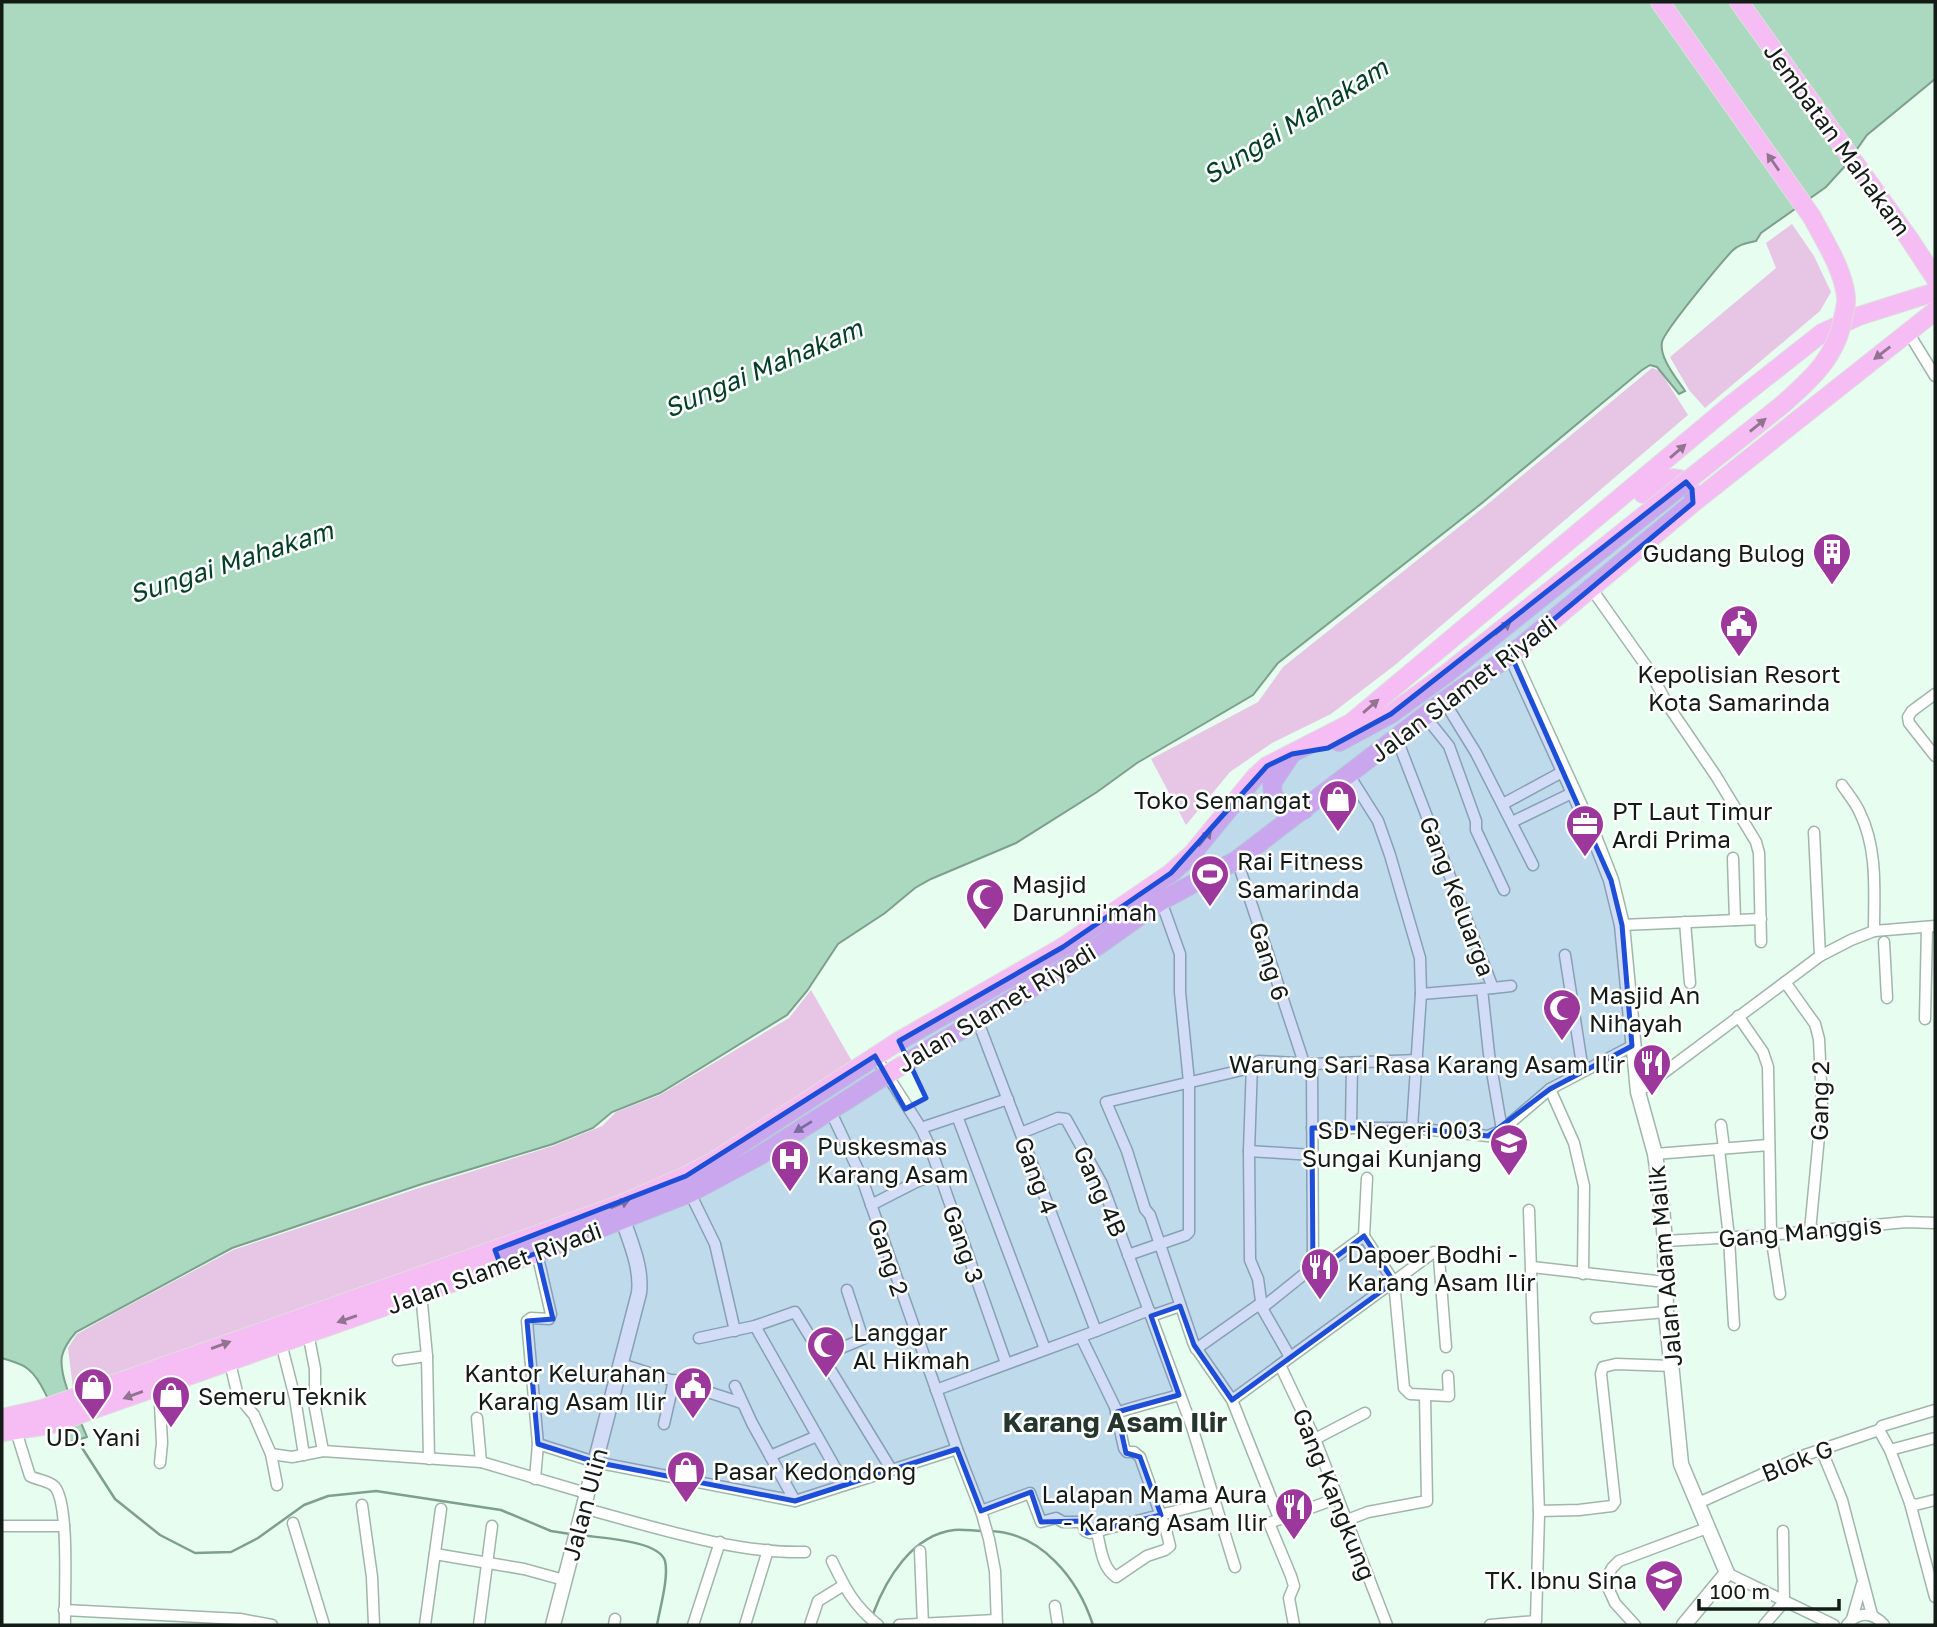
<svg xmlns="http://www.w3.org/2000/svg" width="1937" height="1627" viewBox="0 0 1937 1627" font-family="'Golos Text',sans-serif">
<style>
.green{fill:#e7c5e5}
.water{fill:#aad9bf;stroke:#7da08c;stroke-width:2}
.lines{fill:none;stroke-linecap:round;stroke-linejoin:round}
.stream{stroke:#7da08c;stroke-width:2.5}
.minor-casing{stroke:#a1b6aa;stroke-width:13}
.tertiary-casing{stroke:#a1b6aa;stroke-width:17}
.trunk-casing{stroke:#dedfde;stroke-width:20}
.minor{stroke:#fff;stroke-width:10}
.tertiary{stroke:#fff;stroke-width:14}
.trunk{stroke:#f6bcf4;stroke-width:18}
.trunk-bridge-casing{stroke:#dedfde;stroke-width:20;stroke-linecap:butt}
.trunk-bridge{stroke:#f6bcf4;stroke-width:18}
.oneway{fill:#907490}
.marked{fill:#1d4ed8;fill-opacity:0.2;stroke:#1d4ed8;stroke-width:5;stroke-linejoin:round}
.labels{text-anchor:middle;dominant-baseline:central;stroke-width:5;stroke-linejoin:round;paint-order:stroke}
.street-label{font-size:24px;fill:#131b16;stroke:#fff}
.poi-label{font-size:24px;fill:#131b16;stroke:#fff;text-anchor:start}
.water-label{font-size:26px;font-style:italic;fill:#003f26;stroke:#fff}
.quarter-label{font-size:28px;font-weight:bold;fill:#25362d;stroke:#fff}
</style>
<rect width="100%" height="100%" fill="#e7fdf0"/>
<g class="green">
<polygon points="1792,224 1814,256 1831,292 1820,311 1705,408 1689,390 1670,357 1776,268 1766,243"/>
<polygon points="1652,368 1660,371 1688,415 1395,665 1331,714 1272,743 1230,772 1186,825 1151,759 1258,702 1283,667 1484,507"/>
<polygon points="811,990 853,1063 703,1160 585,1209 73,1389 68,1348 77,1334 122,1309 233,1250 419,1188 553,1146 602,1126 616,1112 660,1095 789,1018"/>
</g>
<path class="water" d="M 2,2 L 1935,2 L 1935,79 L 1867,135 L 1845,166 L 1826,187 L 1761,233 L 1756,241 C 1747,243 1739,244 1732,251 C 1721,263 1664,331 1662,342 C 1659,358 1677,379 1685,391 L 1679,394 L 1657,367 L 1650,365 L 1642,370 L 1482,503 L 1278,663 L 1253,695 L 1137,763 L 1097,792 L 1016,843 L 931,879 L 915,888 L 885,913 L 838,944 L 807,991 L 787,1015 L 660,1093 L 612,1112 L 593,1128 L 553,1144 L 422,1184 L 232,1248 L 76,1332 C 70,1339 64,1347 62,1356 C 58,1377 79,1417 87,1437 L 66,1443 C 57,1423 45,1382 28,1369 C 21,1363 10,1361 2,1358 Z"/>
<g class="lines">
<g class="stream">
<polyline points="77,1440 115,1499 160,1535 195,1553 231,1552 258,1538 304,1505 328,1496 376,1491 501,1510 551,1531 570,1534"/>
<path d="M 989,1531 C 1041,1532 1078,1579 1093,1625"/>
<path d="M 580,1535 C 599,1538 659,1540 665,1561 C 669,1577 660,1608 657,1625"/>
<path d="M 873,1614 C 886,1579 912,1535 954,1530 C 963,1529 973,1531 982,1531"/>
</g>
<defs>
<g id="minor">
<polyline points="1908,332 1935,376"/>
<polyline points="1591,588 1649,670 1669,707 1716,776 1756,842 1759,853 1761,942"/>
<polyline points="1935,694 1912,711 1908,717 1909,723 1935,756"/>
<polyline points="1444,701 1476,753 1533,865"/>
<polyline points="1425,716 1449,746 1476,821 1476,830 1504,890"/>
<polyline points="1397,739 1493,988 1482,989 1489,1054 1502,1130"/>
<polyline points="1349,775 1378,821 1390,855 1420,958 1421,994 1412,1128"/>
<path d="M 1842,785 C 1848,794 1856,803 1860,813 C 1878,850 1874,892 1874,931"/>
<polyline points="1503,804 1564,771"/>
<polyline points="1512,822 1574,792"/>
<polyline points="1814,832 1820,956"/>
<polyline points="1733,858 1735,920"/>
<polyline points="1237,860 1304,1063"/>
<polyline points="1685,922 1690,983"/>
<polyline points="1622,925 1761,919"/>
<polyline points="1884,942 1887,998"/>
<polyline points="1565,955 1583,1071"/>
<polyline points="1785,982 1815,1024 1819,1039 1822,1105 1810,1231"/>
<polyline points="1493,988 1511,986"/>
<polyline points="1421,994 1482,989"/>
<polyline points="1738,1016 1763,1052 1768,1067 1771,1235 1780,1294"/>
<polyline points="977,1019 1096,1331"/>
<polyline points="1925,1019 1927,927"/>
<polyline points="875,1056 921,1128 930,1147 1006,1363"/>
<polyline points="1418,1060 1312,1064 1259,1061 1242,1070 1106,1102 1127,1151 1145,1209 1150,1215 1194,1345 1232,1400 1434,1252 1438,1254 1439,1258 1446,1347"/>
<polyline points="1252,1064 1249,1151 1250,1260 1258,1279 1262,1308 1290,1357"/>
<polyline points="1312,1064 1313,1269"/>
<polyline points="1550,1089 1574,1143 1584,1186 1583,1274"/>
<polyline points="1638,1092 1820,956 1851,940 1874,931 1935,926"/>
<polyline points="830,1110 861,1176 957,1449 981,1511 989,1539 995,1571 997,1625"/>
<polyline points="957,1116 1008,1099"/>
<polyline points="1721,1125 1724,1148"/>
<polyline points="921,1128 957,1116 1045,1349"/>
<polyline points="1312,1128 1412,1128 1488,1136 1502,1130 1550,1089 1632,1046"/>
<polyline points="1351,1128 1352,1063"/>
<polyline points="1021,1133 1058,1118 1066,1119 1102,1184 1192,1427 1235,1567"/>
<polyline points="1719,1149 1729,1238 1734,1325"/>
<polyline points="1249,1151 1312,1155"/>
<polyline points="1655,1154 1769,1145"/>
<polyline points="690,1193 715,1244 735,1331"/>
<polyline points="871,1205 916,1182 939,1173"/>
<polyline points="1364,1236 1394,1282 1404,1388 1410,1394 1449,1396 1448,1376"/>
<polyline points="1665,1241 1771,1235 1906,1222 1935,1223"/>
<polyline points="1128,1255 1186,1235 1189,1232 1189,1082 1180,992 1180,954 1161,901"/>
<polyline points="1532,1267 1665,1282"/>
<polyline points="421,1293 427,1356 429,1459"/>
<polyline points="1262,1308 1308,1271 1322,1267 1364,1236 1367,1178"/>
<polyline points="1151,1316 1180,1306"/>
<polyline points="1596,1318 1666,1312"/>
<polyline points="755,1326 845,1485"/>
<polyline points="308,1333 315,1369 315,1408 323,1451"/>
<path d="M 1081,1337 L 1115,1407 L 1124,1448 L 1127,1452 L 1134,1452 L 1140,1457 L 1166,1530 L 1170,1546 L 1165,1550 L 1147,1556 L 1116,1577 C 1102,1568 1101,1548 1097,1533"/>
<polyline points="699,1338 755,1326 795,1312 891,1469"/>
<polyline points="281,1343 295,1398 304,1455"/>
<polyline points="1196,1349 1261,1303"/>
<polyline points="822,1356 863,1339 847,1290"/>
<polyline points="398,1360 427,1356"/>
<polyline points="230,1363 238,1396 254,1415 271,1454 277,1485"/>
<polyline points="621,1364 742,1403"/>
<polyline points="1280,1365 1315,1439 1387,1625"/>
<polyline points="159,1385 162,1443 160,1463"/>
<polyline points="735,1386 752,1423 795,1501"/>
<polyline points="936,1390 1096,1331 1149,1310"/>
<polyline points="1232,1400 1279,1518"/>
<path d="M 1116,1413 C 1137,1406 1158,1401 1179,1395"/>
<polyline points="477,1418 481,1462"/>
<polyline points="664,1424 674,1380"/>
<polyline points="1879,1430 1890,1450 1910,1503 1915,1505 1935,1500"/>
<path d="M 16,1431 L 30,1476 C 37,1480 50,1481 55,1487 C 70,1506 64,1598 65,1625"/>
<polyline points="1315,1439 1365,1413"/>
<polyline points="538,1444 595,1462 795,1501 957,1449"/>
<polyline points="1821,1449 1842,1500 1872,1615"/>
<polyline points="1890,1450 1935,1438"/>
<polyline points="271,1454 292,1457 323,1451 481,1462 586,1493"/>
<polyline points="770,1456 817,1436"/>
<polyline points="535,1479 538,1444 527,1321 531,1318 549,1319 551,1314 537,1253"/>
<polyline points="1910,1503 1935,1597"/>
<polyline points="1696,1504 1805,1455 1879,1430 1882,1426 1935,1410"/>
<polyline points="362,1505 372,1577 374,1625"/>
<path d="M 583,1508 C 650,1526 736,1554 805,1552"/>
<polyline points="981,1511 1030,1493 1041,1522 1056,1518 1063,1522 1082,1522 1085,1531 1090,1533 1215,1501"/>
<polyline points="1539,1511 1579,1510 1612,1506 1615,1502 1601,1374 1603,1367 1616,1364 1672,1366"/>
<polyline points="1347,1520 1368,1512 1427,1501 1425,1395"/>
<polyline points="293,1523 324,1625"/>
<polyline points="2,1526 64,1526"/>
<polyline points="920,1551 923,1625"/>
<polyline points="435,1554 524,1569 564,1580"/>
<path d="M 832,1561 C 845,1588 854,1606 878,1625"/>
<polyline points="1727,1573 1834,1625"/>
<polyline points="1055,1606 1058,1625"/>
<polyline points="64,1610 240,1619 272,1625"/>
<polyline points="1852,1619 1862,1584"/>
<polyline points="425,1625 441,1509"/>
<polyline points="479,1625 492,1526"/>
<polyline points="614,1625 615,1619"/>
<polyline points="693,1625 720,1542"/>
<polyline points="745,1625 768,1550"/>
<polyline points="810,1625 818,1601 844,1585"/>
<polyline points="899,1625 996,1620"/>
<polyline points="1294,1625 1289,1598 1294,1586 1291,1576 1269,1523 1338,1498"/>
<polyline points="1490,1625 1536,1621 1539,1514 1529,1210"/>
<polyline points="1635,1625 1615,1603 1605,1581 1612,1568 1619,1561 1707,1528"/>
<polyline points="1764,1625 1784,1602 1783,1531"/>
<path d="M 1847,1625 C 1858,1611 1873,1612 1884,1625"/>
</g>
<g id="tertiary">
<polyline points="1511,655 1595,839 1611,880 1622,925 1638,1092 1655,1154 1661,1196 1665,1241 1666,1312 1681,1464 1727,1573 1684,1625"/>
<path d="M 553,1625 L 639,1293 C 642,1268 631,1244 623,1220"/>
</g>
<g id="trunk">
<polyline points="1660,2 1812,217"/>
<polyline points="1739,2 1908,237 1935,278"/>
<path d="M 1643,494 C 1657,484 1668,473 1685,481 L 1693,493"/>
<polyline points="1339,742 1391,714"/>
<polyline points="1290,756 1272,783 1273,796 1287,808 1304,810"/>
<polyline points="2,1418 42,1409 88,1393 528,1238 622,1204 686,1176 713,1162 899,1041 1063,947 1171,873 1192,854 1255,777 1267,766 1351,723 1732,404 1822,333 1859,316 1935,292"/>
<polyline points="2,1432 49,1425 537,1253 690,1193 759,1156 886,1075 1072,964 1161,901 1237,860 1444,701 1511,655 1693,503 1935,311"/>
</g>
</defs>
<use href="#minor" class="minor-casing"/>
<use href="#tertiary" class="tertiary-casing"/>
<use href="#trunk" class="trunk-casing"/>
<use href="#minor" class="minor"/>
<use href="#tertiary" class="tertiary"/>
<use href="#trunk" class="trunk"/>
<defs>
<path id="trunk-bridge" d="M 1391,714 L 1446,674 L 1782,405 C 1809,381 1837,357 1843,318 C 1844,312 1847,304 1846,297 C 1843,269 1825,242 1812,217"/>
</defs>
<use href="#trunk-bridge" class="trunk-bridge-casing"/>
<use href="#trunk-bridge" class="trunk-bridge"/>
</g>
<defs><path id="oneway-solid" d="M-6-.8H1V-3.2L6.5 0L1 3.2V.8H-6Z" transform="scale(1.75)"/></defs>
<g class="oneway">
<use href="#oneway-solid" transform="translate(1773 162) rotate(-125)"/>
<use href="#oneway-solid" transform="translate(1882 353) rotate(142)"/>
<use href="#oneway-solid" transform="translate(1758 425) rotate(-39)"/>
<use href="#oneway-solid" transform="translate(1678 451) rotate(-41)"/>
<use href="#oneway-solid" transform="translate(1503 628) rotate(-39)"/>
<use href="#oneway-solid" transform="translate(1371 706) rotate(-41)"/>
<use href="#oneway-solid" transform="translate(1205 838) rotate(-51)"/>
<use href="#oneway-solid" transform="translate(803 1127) rotate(148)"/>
<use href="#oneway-solid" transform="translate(620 1204) rotate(-22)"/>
<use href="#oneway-solid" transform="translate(347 1319) rotate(161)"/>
<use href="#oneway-solid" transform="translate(221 1345) rotate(-20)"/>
<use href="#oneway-solid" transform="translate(133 1395) rotate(160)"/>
</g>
<path class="marked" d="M 1686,482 L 1692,489 L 1693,503 L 1511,655 L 1611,880 L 1622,925 L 1632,1046 L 1550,1089 L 1488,1136 L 1412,1128 L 1312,1128 L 1313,1274 L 1364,1236 L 1394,1282 L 1232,1400 L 1194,1345 L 1180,1306 L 1151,1316 L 1179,1395 L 1117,1412 L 1126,1453 L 1140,1457 L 1161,1515 L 1087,1533 L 1083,1521 L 1041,1522 L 1031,1492 L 981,1511 L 957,1449 L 795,1501 L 595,1462 L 538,1444 L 527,1321 L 553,1319 L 537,1253 L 501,1266 L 495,1250 L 686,1176 L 875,1056 L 905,1109 L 926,1098 L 899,1041 L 1063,947 L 1171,873 L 1267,766 L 1292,754 L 1328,748 L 1391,714 Z"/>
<defs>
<symbol id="building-pin" viewBox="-11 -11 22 30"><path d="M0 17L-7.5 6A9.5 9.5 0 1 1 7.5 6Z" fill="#9c379c" stroke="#fff"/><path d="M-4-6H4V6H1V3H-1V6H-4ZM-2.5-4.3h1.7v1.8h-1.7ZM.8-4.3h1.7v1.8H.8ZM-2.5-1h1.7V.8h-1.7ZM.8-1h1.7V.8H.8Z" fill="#fff"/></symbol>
<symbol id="civic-pin" viewBox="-11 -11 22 30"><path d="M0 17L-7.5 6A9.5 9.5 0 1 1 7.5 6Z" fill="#9c379c" stroke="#fff"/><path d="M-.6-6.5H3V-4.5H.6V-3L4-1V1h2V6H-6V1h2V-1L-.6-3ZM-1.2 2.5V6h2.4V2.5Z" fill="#fff"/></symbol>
<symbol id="shop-pin" viewBox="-11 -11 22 30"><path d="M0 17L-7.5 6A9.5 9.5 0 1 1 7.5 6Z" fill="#9c379c" stroke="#fff"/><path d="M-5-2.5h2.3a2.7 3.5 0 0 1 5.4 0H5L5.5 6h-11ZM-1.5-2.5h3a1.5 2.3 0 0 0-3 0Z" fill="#fff"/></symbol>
<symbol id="office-pin" viewBox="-11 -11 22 30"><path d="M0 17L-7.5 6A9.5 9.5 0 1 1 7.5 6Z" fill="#9c379c" stroke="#fff"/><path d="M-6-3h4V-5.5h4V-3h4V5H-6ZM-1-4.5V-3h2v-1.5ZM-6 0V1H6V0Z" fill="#fff"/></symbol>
<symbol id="stadium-pin" viewBox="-11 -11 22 30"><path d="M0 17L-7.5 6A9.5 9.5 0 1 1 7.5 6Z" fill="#9c379c" stroke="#fff"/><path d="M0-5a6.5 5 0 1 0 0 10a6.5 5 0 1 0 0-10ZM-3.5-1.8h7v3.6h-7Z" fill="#fff"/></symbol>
<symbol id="mosque-pin" viewBox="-11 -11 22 30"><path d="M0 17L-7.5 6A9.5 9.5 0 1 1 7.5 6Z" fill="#9c379c" stroke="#fff"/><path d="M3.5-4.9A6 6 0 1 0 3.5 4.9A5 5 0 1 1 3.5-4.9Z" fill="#fff"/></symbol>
<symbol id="restaurant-pin" viewBox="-11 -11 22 30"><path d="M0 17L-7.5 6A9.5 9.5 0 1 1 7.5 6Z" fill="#9c379c" stroke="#fff"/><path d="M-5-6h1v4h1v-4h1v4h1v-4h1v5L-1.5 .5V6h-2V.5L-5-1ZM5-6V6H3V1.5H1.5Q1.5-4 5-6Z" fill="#fff"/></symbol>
<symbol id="school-pin" viewBox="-11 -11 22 30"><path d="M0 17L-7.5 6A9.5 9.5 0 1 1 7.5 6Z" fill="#9c379c" stroke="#fff"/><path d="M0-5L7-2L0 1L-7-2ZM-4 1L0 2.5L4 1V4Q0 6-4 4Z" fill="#fff"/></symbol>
<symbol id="hospital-pin" viewBox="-11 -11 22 30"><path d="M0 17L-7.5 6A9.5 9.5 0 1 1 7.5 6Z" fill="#9c379c" stroke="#fff"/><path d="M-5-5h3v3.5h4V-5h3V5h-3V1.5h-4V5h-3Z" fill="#fff"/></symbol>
</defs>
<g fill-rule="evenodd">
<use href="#building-pin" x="1810" y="530" width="44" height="60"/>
<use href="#civic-pin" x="1717" y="602" width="44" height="60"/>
<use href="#shop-pin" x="1316" y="777" width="44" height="60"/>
<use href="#office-pin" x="1563" y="802" width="44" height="60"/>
<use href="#stadium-pin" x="1188" y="852" width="44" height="60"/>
<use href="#mosque-pin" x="963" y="875" width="44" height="60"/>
<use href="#mosque-pin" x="1540" y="986" width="44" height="60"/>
<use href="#restaurant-pin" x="1630" y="1041" width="44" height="60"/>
<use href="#school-pin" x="1487" y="1121" width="44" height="60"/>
<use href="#hospital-pin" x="768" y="1137" width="44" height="60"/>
<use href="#restaurant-pin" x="1298" y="1245" width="44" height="60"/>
<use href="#mosque-pin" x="804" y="1323" width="44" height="60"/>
<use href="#civic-pin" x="671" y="1364" width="44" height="60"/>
<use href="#shop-pin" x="71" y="1365" width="44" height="60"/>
<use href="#shop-pin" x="149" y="1373" width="44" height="60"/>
<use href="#shop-pin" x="664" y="1448" width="44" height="60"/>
<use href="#restaurant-pin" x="1272" y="1485" width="44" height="60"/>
<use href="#school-pin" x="1642" y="1557" width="44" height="60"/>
</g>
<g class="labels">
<g class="street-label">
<text transform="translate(1838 139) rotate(54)">Jembatan Mahakam</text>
<text transform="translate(1463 688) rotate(-37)">Jalan Slamet Riyadi</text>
<text transform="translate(1458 896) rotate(69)">Gang Keluarga</text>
<text transform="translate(1270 961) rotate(72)">Gang 6</text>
<text transform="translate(996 1007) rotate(-31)">Jalan Slamet Riyadi</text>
<text transform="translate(1819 1101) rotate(-89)">Gang 2</text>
<text transform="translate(1037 1175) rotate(69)">Gang 4</text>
<text transform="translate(1101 1191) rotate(66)">Gang 4B</text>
<text transform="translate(1800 1231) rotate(-5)">Gang Manggis</text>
<text transform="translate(964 1244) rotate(71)">Gang 3</text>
<text transform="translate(889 1257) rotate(71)">Gang 2</text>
<text transform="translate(1664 1266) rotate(-95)">Jalan Adam Malik</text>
<text transform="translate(494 1267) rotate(-20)">Jalan Slamet Riyadi</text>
<text transform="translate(1797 1460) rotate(-22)">Blok G</text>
<text transform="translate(1335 1494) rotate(68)">Gang Kangkung</text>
<text transform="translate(584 1504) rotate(-75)">Jalan Ulin</text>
</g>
<g class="poi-label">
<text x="1805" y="552" text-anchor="end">Gudang Bulog</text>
<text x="1739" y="673" text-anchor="middle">Kepolisian Resort<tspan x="1739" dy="28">Kota Samarinda</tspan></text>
<text x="1311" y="799" text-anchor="end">Toko Semangat</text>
<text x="1612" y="810">PT Laut Timur<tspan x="1612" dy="28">Ardi Prima</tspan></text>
<text x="1237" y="860">Rai Fitness<tspan x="1237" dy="28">Samarinda</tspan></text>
<text x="1012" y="883">Masjid<tspan x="1012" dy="28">Darunni'mah</tspan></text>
<text x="1589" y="994">Masjid An<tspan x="1589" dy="28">Nihayah</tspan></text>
<text x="1625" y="1063" text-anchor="end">Warung Sari Rasa Karang Asam Ilir</text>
<text x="1482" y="1129" text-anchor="end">SD Negeri 003<tspan x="1482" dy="28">Sungai Kunjang</tspan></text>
<text x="817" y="1145">Puskesmas<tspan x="817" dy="28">Karang Asam</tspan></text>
<text x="1347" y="1253">Dapoer Bodhi -<tspan x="1347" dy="28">Karang Asam Ilir</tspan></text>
<text x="853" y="1331">Langgar<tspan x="853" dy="28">Al Hikmah</tspan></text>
<text x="666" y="1372" text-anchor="end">Kantor Kelurahan<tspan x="666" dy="28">Karang Asam Ilir</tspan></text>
<text x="198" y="1395">Semeru Teknik</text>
<text x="93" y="1436" text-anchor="middle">UD. Yani</text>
<text x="713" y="1470">Pasar Kedondong</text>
<text x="1267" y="1493" text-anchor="end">Lalapan Mama Aura<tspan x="1267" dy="28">- Karang Asam Ilir</tspan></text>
<text x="1637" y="1579" text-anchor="end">TK. Ibnu Sina</text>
</g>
<g class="water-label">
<text transform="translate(1295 121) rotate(-32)">Sungai Mahakam</text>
<text transform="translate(763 368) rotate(-23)">Sungai Mahakam</text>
<text transform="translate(231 562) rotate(-18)">Sungai Mahakam</text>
</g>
<g class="quarter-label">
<text x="1115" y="1421">Karang Asam Ilir</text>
</g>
</g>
<rect width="1937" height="1627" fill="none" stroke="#131b16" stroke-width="7"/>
<path d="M1699 1599v10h140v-10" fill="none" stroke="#131b16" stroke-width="3.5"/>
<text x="1710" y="1599" font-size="21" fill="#131b16" stroke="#ffffff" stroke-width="5" paint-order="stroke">100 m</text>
</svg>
